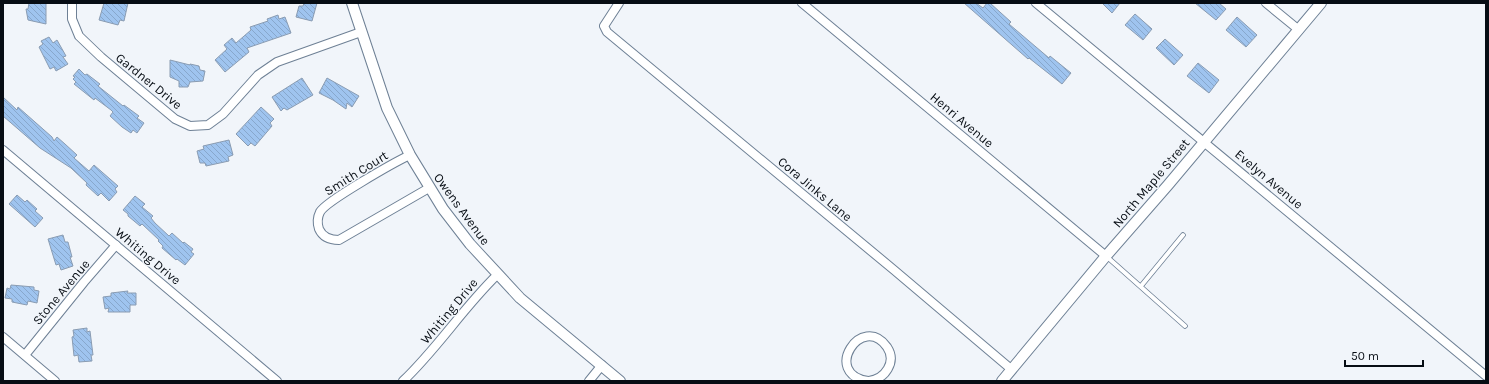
<svg xmlns="http://www.w3.org/2000/svg" width="1489" height="384" viewBox="0 0 1489 384" font-family="Karla,sans-serif">
<style>
.building{fill:url(#building-back-hatch);stroke:#8a9cb2}
.lines{fill:none;stroke-linecap:round;stroke-linejoin:round}
.service-casing{stroke:#6e8095;stroke-width:5.5}
.minor-casing{stroke:#6e8095;stroke-width:10}
.tertiary-casing{stroke:#6e8095;stroke-width:12}
.service{stroke:#fff;stroke-width:4}
.minor{stroke:#fff;stroke-width:8}
.tertiary{stroke:#fff;stroke-width:10}
.labels{text-anchor:middle;dominant-baseline:central;stroke-width:3;stroke-linejoin:round;paint-order:stroke}
.street-label{font-size:13px;fill:#070d14;stroke:#f1f5fa}
</style>
<defs>
<pattern id="building-back-hatch" width="6" height="6" patternUnits="userSpaceOnUse"><rect width="6" height="6" fill="#9fc4ef"/><path d="M-1 5l2 2M0 0l6 6M5-1l2 2" fill="none" stroke="#87a7cc"/></pattern>
</defs>
<rect width="100%" height="100%" fill="#f1f5fa"/>
<g class="building">
<polygon points="29,3 46,3 46,24 28,20 26,9 28,9"/>
<polygon points="104,3 128,3 124,21 120,20 118,25 99,20"/>
<polygon points="304,3 317,3 312,21 296,17 299,6 303,6"/>
<polygon points="964,3 976,3 983,8 987,3 990,3 1011,22 1009,24 1049,58 1050,56 1071,73 1062,84 1029,58 1028,59"/>
<polygon points="1102,3 1120,3 1112,13"/>
<polygon points="1195,3 1219,3 1226,9 1216,20"/>
<polygon points="1135,14 1152,29 1143,40 1125,25"/>
<polygon points="278,15 279,19 285,17 291,33 247,48 249,52 225,72 215,60 227,49 224,45 232,38 236,43 251,30 250,27 268,21 267,19"/>
<polygon points="1237,17 1257,35 1246,47 1226,30"/>
<polygon points="49,37 53,43 57,40 66,56 63,57 68,64 56,71 54,67 50,69 39,47 43,44 41,41"/>
<polygon points="1165,39 1183,55 1174,65 1156,48"/>
<polygon points="170,60 190,65 190,64 199,66 200,70 205,71 203,81 190,82 188,87 179,87 179,81 170,77"/>
<polygon points="1198,63 1219,80 1209,93 1187,76"/>
<polygon points="79,69 85,75 87,74 100,84 98,86 123,106 124,105 139,116 137,118 144,123 137,133 133,130 131,133 122,127 110,116 113,112 111,110 95,98 94,100 74,84 76,82 73,79 75,77 73,76"/>
<polygon points="302,78 313,95 287,110 284,108 281,111 272,97"/>
<polygon points="327,78 359,96 352,107 347,103 346,109 333,100 319,93"/>
<polygon points="3,97 17,110 18,107 52,137 54,141 57,137 65,144 77,155 74,158 89,171 94,165 118,186 115,189 117,192 109,201 101,193 98,196 86,185 87,183 71,168 40,148 3,116"/>
<polygon points="261,107 274,119 270,123 272,126 255,146 251,143 248,146 236,134"/>
<polygon points="229,140 233,155 228,157 229,161 206,166 205,163 200,163 197,151 204,149 203,146"/>
<polygon points="17,195 25,202 27,200 37,209 35,211 43,218 35,227 9,204"/>
<polygon points="135,196 145,204 142,207 153,216 151,218 155,223 169,236 172,233 183,243 184,242 193,249 191,252 194,254 185,265 177,259 176,260 162,248 163,246 158,241 159,240 142,224 140,226 128,216 128,214 123,210"/>
<polygon points="63,235 65,242 68,242 72,257 70,257 73,266 61,270 59,264 56,265 48,239"/>
<polygon points="11,285 34,287 34,290 39,291 37,303 28,301 27,305 12,302 12,299 5,298 7,288 10,289"/>
<polygon points="128,291 127,293 136,293 136,305 130,305 130,312 108,312 109,308 105,309 103,297 111,296 111,293"/>
<polygon points="87,328 87,332 90,331 93,355 91,355 92,361 79,362 78,355 74,356 72,337 74,336 73,330"/>
</g>
<g class="lines">
<defs>
<g id="service">
<polyline points="1106,256 1185,326"/>
<polyline points="1141,286 1183,235"/>
</g>
<g id="minor">
<polyline points="72,3 72,19 79,36 101,57 175,119 190,126 208,125 223,114 258,75 277,62 361,32"/>
<polyline points="619,3 604,26 607,32 894,270 1011,369"/>
<polyline points="802,3 1106,256"/>
<polyline points="1036,3 1486,376"/>
<polyline points="1266,3 1299,30"/>
<polyline points="3,150 277,381"/>
<path d="M 410,155 C 395,162 326,201 320,212 C 317,218 317,223 319,229 C 323,238 331,240 339,240 L 429,188"/>
<polyline points="3,337 55,381"/>
<polyline points="25,355 84,282 116,245"/>
<path d="M 403,381 C 437,349 463,308 497,275"/>
<polyline points="589,381 602,365"/>
<path d="M 868,381 C 821,374 862,312 887,347 C 897,362 885,379 869,381"/>
</g>
<g id="tertiary">
<polyline points="352,3 387,108 410,155 443,209 470,244 520,298 620,381"/>
<polyline points="1002,381 1106,256 1168,185 1321,3"/>
</g>
</defs>
<use href="#service" class="service-casing"/>
<use href="#minor" class="minor-casing"/>
<use href="#tertiary" class="tertiary-casing"/>
<use href="#service" class="service"/>
<use href="#minor" class="minor"/>
<use href="#tertiary" class="tertiary"/>
</g>
<g class="labels">
<g class="street-label">
<text transform="translate(149 81) rotate(39)">Gardner Drive</text>
<text transform="translate(962 120) rotate(40)">Henri Avenue</text>
<text transform="translate(356 173) rotate(-32)">Smith Court</text>
<text transform="translate(1269 179) rotate(40)">Evelyn Avenue</text>
<text transform="translate(1151 183) rotate(-50)">North Maple Street</text>
<text transform="translate(815 189) rotate(40)">Cora Jinks Lane</text>
<text transform="translate(462 209) rotate(54)">Owens Avenue</text>
<text transform="translate(148 256) rotate(40)">Whiting Drive</text>
<text transform="translate(61 292) rotate(-50)">Stone Avenue</text>
<text transform="translate(449 311) rotate(-50)">Whiting Drive</text>
</g>
</g>
<rect width="1489" height="384" fill="none" stroke="#070d14" stroke-width="8"/>
<path d="M1345 360v6h78v-6" fill="none" stroke="#070d14" stroke-width="2"/>
<text x="1351" y="360" font-size="12" fill="#070d14" stroke="#f1f5fa" stroke-width="3" paint-order="stroke">50 m</text>
</svg>
